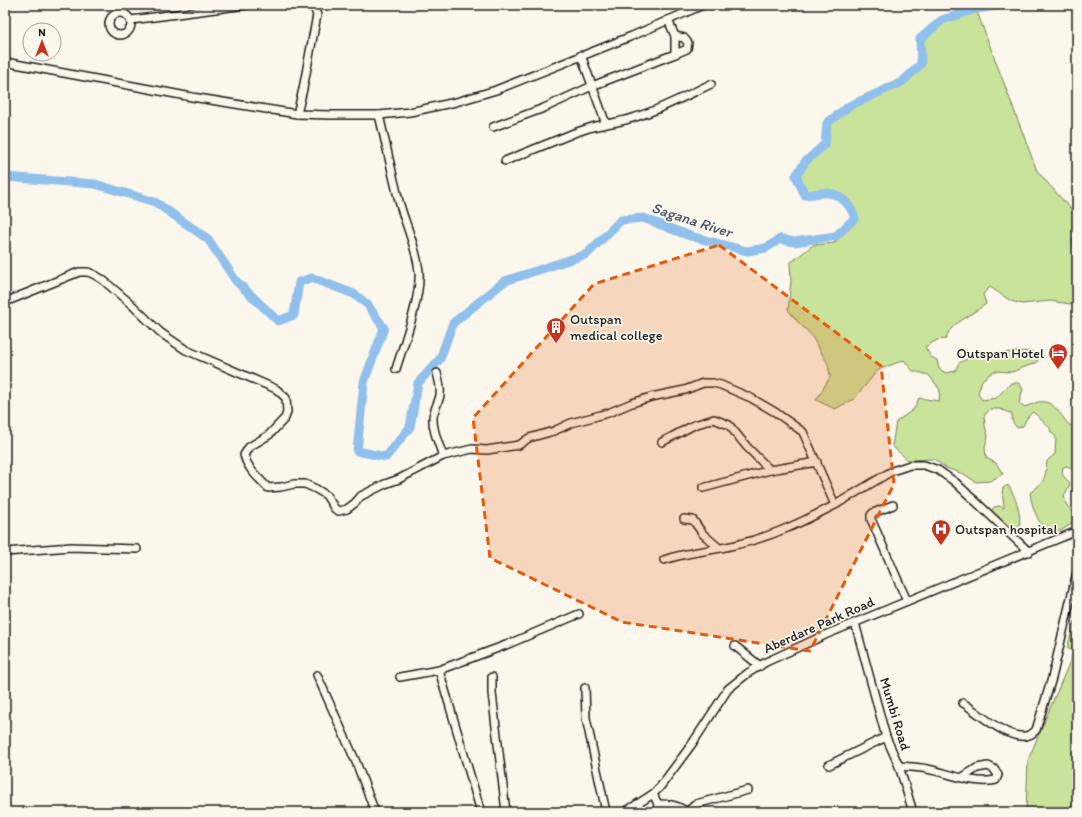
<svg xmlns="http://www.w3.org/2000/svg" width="1082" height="817" viewBox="0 0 1082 817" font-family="Itim,sans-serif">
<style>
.green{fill:#cae39a;stroke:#73805b}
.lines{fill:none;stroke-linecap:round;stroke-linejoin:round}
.river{stroke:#90c0eb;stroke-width:9}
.minor-casing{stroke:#1c1c1c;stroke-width:10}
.minor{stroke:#fbf7ec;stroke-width:7}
.marked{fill:#e8590c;fill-opacity:0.2;stroke:#e8590c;stroke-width:3;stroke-dasharray:8 5;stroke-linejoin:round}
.labels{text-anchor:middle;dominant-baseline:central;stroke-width:3.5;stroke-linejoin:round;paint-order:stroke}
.poi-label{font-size:14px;fill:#1c1c1c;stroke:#fbf7ec;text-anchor:start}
.street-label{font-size:14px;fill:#1c1c1c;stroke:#fbf7ec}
.water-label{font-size:15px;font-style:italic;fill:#455564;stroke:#fbf7ec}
</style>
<rect width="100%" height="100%" fill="#fbf7ec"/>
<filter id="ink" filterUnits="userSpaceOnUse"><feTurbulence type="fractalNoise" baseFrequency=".025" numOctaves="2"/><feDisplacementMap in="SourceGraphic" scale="8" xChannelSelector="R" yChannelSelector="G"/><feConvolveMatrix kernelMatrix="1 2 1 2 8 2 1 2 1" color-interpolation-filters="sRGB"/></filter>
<g filter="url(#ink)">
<g class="green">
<path d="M 976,9 L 1037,171 L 1077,216 L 1077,234 L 1072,241 L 1077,253 L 1077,305 L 1050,301 L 1022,304 L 1011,301 L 990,287 L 983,294 L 986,304 L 956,324 L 949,331 L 946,339 L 937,340 L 925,347 L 931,357 L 937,360 L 939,369 L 946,373 L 955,371 L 959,363 L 977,354 L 1032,351 L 1038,362 L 1012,372 L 994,371 L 982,380 L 978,393 L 982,400 L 996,398 L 1011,383 L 1019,383 L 1023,389 L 1019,403 L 1023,407 C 1029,406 1032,404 1038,402 C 1054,399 1060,415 1069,425 L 1077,425 L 1077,453 C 1074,458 1076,464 1075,470 L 1067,466 L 1063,467 L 1062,474 L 1070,484 L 1064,496 L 1066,504 L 1072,512 L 1077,511 L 1077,519 C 1068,527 1058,535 1046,532 C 1037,519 1032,508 1030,493 C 1045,481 1045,480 1047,461 L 1055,454 L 1056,437 L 1051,432 L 1050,428 L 1033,412 L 1027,418 L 1023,426 L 1017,428 L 1012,421 L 1012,414 L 1000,409 L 990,409 L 984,416 L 985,426 L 988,436 L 985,448 L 986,458 L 996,463 L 1003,474 L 990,481 L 976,482 L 964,474 L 946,468 L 934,459 L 908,460 L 892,446 L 896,422 L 914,409 L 919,398 L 939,401 L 940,390 L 929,375 L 913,371 L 904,360 L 878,370 L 854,399 L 835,409 L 816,400 L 830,377 L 828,364 L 811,335 L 799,323 L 788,310 L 791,280 L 790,263 L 813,245 L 834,243 L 850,228 L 855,218 C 852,206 841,194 828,193 C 821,192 812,195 805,195 L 796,176 L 805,162 L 825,144 L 827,123 L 849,106 L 902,82 L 921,64 L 920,39 L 942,20 Z"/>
<path d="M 1008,485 C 1017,498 1024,522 1017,537 L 991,511 L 994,507 L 999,506 L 1004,508 C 1004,500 1001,495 1003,488 Z"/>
<polygon points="1077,614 1077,812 1026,812 1028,760 1073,654 1075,646 1071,650 1067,648"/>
</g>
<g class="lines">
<path class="river" d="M 5,177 L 95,184 L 155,202 L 208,239 L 236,281 L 278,321 L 294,315 L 299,282 L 312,278 L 354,294 L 367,304 L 384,328 L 364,382 L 357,451 L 386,457 L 410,427 L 418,383 L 440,359 L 453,323 L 505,281 L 587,254 L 621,220 L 643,218 L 690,236 L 747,251 L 766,248 L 780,239 L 794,242 L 836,236 L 855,218 C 851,206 841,194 828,193 C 821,192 812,195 805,195 L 796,176 L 805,162 L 825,144 L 827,123 L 849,106 L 902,82 L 921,64 L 920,39 L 942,20 L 976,9 L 1002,5"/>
<defs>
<g id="minor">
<circle cx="120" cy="24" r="11"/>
<polyline points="131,20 246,5"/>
<polyline points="675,54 687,49 688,43 684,38 675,36"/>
<path d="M 581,55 L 606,124 C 643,119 677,100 711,84"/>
<polyline points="5,62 192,97 297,114 330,115 379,115 410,112 456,102 496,90 632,36 703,5"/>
<polyline points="297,114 303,89 317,15 313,5"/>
<path d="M 379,115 C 386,144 392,173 399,201 C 405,224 417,248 419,272 C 421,298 404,343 396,369"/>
<polyline points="493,127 544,108 592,86 675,54 675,36 668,20"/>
<polyline points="505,161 574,133 592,127 606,124"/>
<path d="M 5,302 L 79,272 L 88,272 L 95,275 L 103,280 L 131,304 L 161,333 L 186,350 L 276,389 L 286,398 L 287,412 L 285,418 L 269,435 L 249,447 L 244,455 C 248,470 258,477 268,488 L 281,487 L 294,484 L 305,484 L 316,489 L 326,495 L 335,509 L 339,511 L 347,509 L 355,503 L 361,496 L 385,484 L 399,479 L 443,456 L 472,449 L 487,450 L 519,445 L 529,438 L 554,431 L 571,423 L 608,413 L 632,403 L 651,397 L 685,390 L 703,383 L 713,383 L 721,385 L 751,398 L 775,412 L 803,432 L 835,505 L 892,471 L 910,465 L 924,465 L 938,470 L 955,482 L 1029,552"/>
<path d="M 437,373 C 439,380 441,388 440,395 C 439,402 434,409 433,417 C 432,430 439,444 443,456"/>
<polyline points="662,442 694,425 714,419 729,425 747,447 770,470"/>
<polyline points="703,488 770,470 817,462"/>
<polyline points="893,505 873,513 871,515 871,519 907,601"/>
<polyline points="684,519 693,520 703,534 719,548"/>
<polyline points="5,552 71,547 137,549"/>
<path d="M 664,560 C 689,551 714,551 739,544 C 774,536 804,521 835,505"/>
<polyline points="855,623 886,737 899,766 913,812"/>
<polyline points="735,646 760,666"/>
<polyline points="439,670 481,812"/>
<polyline points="317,675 356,762 375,812"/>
<polyline points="400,677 439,670 506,645 579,614"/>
<polyline points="492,677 492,693 506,812"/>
<polyline points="585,688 586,718 606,812"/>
<path d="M 963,703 C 980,713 1018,751 1036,730 L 1052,678 L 1077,572"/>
<polyline points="829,765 886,737"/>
<path d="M 899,766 C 908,767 918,767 927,769 C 949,773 974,785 996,780 L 998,775 L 994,769 L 988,766 L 977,768 L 963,777"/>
<polyline points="653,794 658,804 657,812"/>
<path d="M 658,804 C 669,804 678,805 687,812"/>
<polyline points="625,812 653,794 660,787 692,744 728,689 748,673 766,662 825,635 1077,531"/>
<polyline points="687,812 696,804 748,790"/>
</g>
</defs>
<use href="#minor" class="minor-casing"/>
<use href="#minor" class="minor"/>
</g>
</g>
<path class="marked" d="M 719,245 L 881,366 L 894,484 L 810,651 L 622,622 L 490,558 L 473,418 L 594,284 Z"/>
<defs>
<symbol id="building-pin" viewBox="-11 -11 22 30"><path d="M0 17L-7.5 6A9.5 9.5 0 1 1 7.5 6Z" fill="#c8321e" stroke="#fbf7ec"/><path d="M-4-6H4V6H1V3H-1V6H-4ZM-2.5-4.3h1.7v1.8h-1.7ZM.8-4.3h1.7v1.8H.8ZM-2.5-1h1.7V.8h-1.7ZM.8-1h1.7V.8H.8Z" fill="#fff"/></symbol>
<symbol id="hotel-pin" viewBox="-11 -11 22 30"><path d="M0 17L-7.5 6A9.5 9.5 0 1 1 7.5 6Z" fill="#c8321e" stroke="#fbf7ec"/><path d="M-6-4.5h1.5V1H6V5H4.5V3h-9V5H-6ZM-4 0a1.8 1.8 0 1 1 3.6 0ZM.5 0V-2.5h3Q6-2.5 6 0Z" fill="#fff"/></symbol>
<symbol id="hospital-pin" viewBox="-11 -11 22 30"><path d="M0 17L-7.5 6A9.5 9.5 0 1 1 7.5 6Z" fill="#c8321e" stroke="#fbf7ec"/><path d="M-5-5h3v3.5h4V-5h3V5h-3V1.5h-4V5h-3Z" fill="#fff"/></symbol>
</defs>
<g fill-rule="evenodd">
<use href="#building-pin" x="545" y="316" width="22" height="30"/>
<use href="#hotel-pin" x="1047" y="342" width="22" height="30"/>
<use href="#hospital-pin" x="930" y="518" width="22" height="30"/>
</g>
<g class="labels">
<g class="poi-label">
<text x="570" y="319">Outspan<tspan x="570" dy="16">medical college</tspan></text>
<text x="1044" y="353" text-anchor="end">Outspan Hotel</text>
<text x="955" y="529">Outspan hospital</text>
</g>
<g class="street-label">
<text transform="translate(819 625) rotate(-24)">Aberdare Park Road</text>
<text transform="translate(895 714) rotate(73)">Mumbi Road</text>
</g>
<g class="water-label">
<text transform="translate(692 220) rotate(18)">Sagana River</text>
</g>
</g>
<rect width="1082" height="817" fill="none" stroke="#fbf7ec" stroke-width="20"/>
<rect x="10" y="10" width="1062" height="797" fill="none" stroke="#1c1c1c" stroke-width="1.5" filter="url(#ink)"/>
<g transform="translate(42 42)"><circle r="19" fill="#fbf7ec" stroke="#a29f99"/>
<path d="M0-3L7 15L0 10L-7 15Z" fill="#c8321e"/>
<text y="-6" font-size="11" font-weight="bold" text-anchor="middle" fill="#1c1c1c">N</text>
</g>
</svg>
